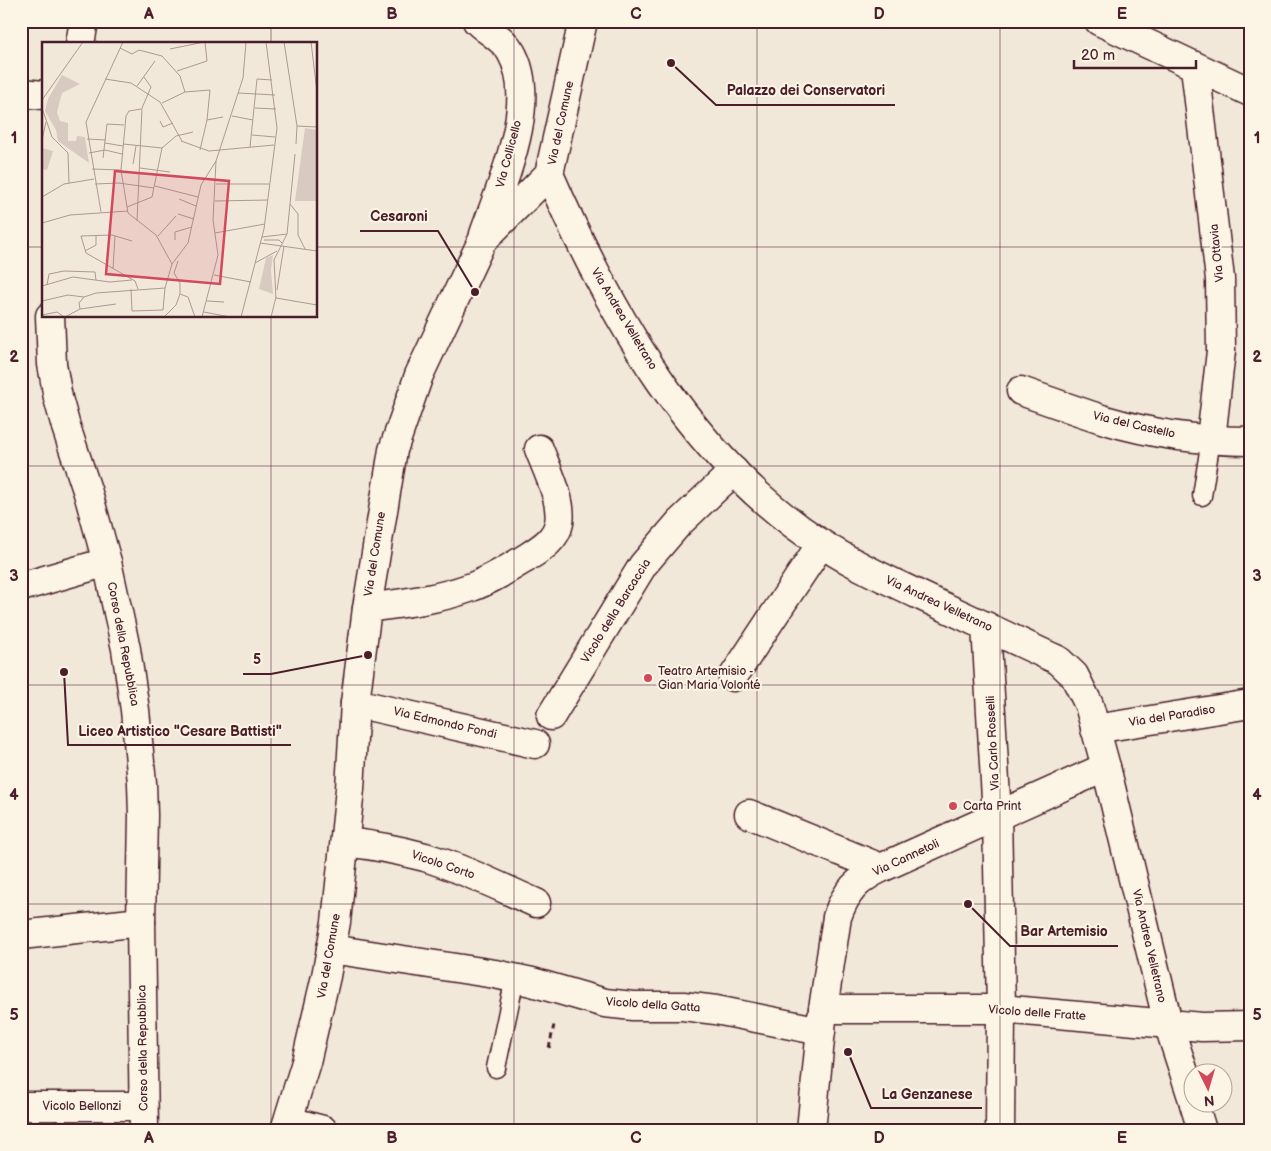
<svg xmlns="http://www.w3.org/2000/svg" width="1271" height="1151" viewBox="0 0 1271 1151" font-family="'Balsamiq Sans',sans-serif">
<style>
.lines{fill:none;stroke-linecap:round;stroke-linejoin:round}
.lane-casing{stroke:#4a1f2b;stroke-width:21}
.street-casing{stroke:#4a1f2b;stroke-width:31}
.path{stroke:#4a1f2b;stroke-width:3;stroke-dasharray:5 4;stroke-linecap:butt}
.lane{stroke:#fcf5e5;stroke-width:18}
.street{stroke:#fcf5e5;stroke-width:28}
.grid{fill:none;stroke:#4a1f2b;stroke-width:1;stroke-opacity:0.55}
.poi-dot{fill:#d1495b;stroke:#fcf5e5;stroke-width:2}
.labels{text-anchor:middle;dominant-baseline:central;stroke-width:4;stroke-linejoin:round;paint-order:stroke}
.street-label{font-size:12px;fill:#4a1f2b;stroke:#fcf5e5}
.poi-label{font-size:12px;fill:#4a1f2b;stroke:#fcf5e5;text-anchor:start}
.inset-road{fill:none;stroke:#ae9894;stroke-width:1}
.view{fill:#d1495b;fill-opacity:0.15;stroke:#d1495b;stroke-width:2.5}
.inset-edge{fill:none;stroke:#4a1f2b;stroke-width:2.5}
.leader{fill:none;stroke:#4a1f2b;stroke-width:2}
.callout-dot{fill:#4a1f2b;stroke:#fcf5e5;stroke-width:2}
.callout-label{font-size:14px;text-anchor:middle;font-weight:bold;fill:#4a1f2b;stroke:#fcf5e5;stroke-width:4;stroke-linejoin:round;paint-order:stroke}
.neatline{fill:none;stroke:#4a1f2b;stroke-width:2}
.grid-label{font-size:16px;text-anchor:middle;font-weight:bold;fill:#4a1f2b}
</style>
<rect width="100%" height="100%" fill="#f1e8da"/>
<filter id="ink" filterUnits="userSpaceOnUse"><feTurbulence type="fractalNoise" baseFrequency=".02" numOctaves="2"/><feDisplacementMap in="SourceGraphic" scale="10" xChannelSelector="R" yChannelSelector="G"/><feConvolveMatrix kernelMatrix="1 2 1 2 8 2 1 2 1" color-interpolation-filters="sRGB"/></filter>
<g filter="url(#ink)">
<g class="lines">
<defs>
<g id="lane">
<polyline points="1202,496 1211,439"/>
<polyline points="496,1068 515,978"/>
</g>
<g id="street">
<path d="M 477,21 C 488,32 503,38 511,52 C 540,102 501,185 484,234"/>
<polyline points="1099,21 1250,92"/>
<polyline points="80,44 84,21"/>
<polyline points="1195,67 1220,279 1221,351 1211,439"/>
<polyline points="21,93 44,95"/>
<path d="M 549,174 C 609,312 692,461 822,544 C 852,564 886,579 919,595 C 962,615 1006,636 1049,656 L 1058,660 L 1074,675 L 1089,705 L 1106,767 L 1168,1023 L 1194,1103"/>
<polyline points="50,316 52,364 58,398 66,427 88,493 107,562 126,649 135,710 142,783 143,815 141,922 144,1130"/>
<path d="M 1021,391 C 1049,401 1077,411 1105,420 C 1152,434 1201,441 1250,441"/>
<polyline points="21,587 107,562"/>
<path d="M 367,608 C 401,603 436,600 469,588 C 489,581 508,569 526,558 C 540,549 556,540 559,523 C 563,501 547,470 539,449"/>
<polyline points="986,626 997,816 1001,1009 1000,1130"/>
<polyline points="733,677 821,544"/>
<polyline points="355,703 535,744"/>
<polyline points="551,716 643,565 679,523 734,471"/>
<polyline points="1095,729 1250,704"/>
<polyline points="749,814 881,868"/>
<path d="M 345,842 C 372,845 399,850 425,857 C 464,869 500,887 536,903"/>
<polyline points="21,935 141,922"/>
<polyline points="331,949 495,974 532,982 605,1003 633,1006 683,1006 716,1010 821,1031"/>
<polyline points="823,1009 1001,1009 1202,1027 1250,1026"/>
<polyline points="1194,1104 1202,1130"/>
<polyline points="21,1106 143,1106"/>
<polyline points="289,1121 323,1130"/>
<polyline points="285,1130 306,1062 326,976 336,922 350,789 355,703 367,608 393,450 419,375 482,241 549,174 583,21"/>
<path d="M 811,1130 L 823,1009 L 837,917 C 846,891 857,880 881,868 L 1106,767"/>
</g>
</defs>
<use href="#lane" class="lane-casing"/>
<use href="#street" class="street-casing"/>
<polyline class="path" points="549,1048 554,1025"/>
<use href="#lane" class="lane"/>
<use href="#street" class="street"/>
</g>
</g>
<path class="grid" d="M 271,21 L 271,44M 514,21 L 514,1130M 757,21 L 757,1130M 1000,21 L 1000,1130M 21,247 L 44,247M 316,247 L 1250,247M 271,316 L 271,1130M 21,466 L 1250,466M 21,685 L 1250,685M 21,904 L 1250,904"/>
<g class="poi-dot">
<circle cx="648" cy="678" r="5"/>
<circle cx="953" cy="806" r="5"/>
</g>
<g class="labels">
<g class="street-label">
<text transform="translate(561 123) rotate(-78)">Via del Comune</text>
<text transform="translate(509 154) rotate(-75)">Via Collicello</text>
<text transform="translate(1217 253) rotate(-96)">Via Ottavia</text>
<text transform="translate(624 319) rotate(59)">Via Andrea Velletrano</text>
<text transform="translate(1134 425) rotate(13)">Via del Castello</text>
<text transform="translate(375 554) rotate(-81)">Via del Comune</text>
<text transform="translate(939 604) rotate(25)">Via Andrea Velletrano</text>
<text transform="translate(616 611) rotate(-58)">Vicolo della Barcaccia</text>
<text transform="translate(123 644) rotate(79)">Corso della Repubblica</text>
<text transform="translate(1172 716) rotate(-9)">Via del Paradiso</text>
<text transform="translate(445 723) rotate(13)">Via Edmondo Fondi</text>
<text transform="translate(993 743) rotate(-93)">Via Carlo Rosselli</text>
<text transform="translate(906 858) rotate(-25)">Via Cannetoli</text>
<text transform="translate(443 865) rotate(19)">Vicolo Corto</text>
<text transform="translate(1149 946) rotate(77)">Via Andrea Velletrano</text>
<text transform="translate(329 956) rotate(-80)">Via del Comune</text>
<text transform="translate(653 1005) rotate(4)">Vicolo della Gatta</text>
<text transform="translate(1037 1013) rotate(4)">Vicolo delle Fratte</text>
<text transform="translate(143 1048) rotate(-91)">Corso della Repubblica</text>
<text x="82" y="1106">Vicolo Bellonzi</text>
</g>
<g class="poi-label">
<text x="658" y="671">Teatro Artemisio -<tspan x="658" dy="14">Gian Maria Volonté</tspan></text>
<text x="963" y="806">Carta Print</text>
</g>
</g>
<g transform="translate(42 42)">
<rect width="275" height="275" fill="#f1e8da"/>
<path d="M 0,106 L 11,109 L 5,128 L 0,127 Z" fill="#d8cac0"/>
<path d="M 20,33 L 38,42 L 20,51 L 15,70 L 18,79 L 26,81 L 26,99 L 34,99 L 35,94 L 43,95 L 47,121 L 16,99 L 14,88 L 3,69 L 6,57 Z" fill="#d8cac0"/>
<path d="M 263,86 L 275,88 L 275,159 L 253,159 ZM 231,213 L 229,228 L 231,252 L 217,247 L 224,216 Z" fill="#d8cac0"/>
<path class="inset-road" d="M 242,0 L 255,84 L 254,102M 269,0 L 275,50M 78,6 L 90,12 L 97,8 L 120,14 L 138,34 L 143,50M 128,7 L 162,0M 135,29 L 165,19 L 163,0M 63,37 L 89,41 L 118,60 L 140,99M 95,44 L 113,19M 196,51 L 233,53M 0,58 L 41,0M 120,61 L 143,50 L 168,48 L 165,78M 0,66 L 10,95 L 26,111 L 27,141M 213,66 L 234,67M 99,67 L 87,69 L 84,74 L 79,128 L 86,171 L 114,193 L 130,222M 190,74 L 211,78M 118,79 L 121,85 L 131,81M 255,84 L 275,85M 210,93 L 233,95M 45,97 L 64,98M 0,98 L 4,80M 139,99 L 167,109 L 232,103M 63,101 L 81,104M 81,102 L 120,106M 208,105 L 215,37 L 230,38M 158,108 L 165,78 L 181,75M 47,111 L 63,108 L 80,112M 61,116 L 65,82 L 82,83M 91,122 L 94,104M 98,126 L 128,130M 50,127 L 79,128M 53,142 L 77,141 L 112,146M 174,142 L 227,142M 113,144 L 156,155M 0,155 L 22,142 L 52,137M 137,157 L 154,164M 173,159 L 226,158M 248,162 L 256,172 L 256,193 L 263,207M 85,165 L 110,155 L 120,106 L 134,94 L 151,90M 59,170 L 44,80 L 81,0M 136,172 L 152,177M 95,179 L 100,66 L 109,45 L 102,35M 0,181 L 28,173 L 86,169M 173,191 L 223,182M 116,194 L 134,174M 220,195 L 245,192M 133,198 L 133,190 L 150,185M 222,198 L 237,198 L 240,201M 90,199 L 70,193 L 39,194 L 44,211 L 93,239 L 96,247M 218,201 L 275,209M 43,209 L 54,203 L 54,194M 136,219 L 132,231 L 138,241 L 138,252 L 146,255 L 153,275M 213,221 L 235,209M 71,227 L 73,194M 172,233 L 209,240M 5,243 L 7,232 L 22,229 L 53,230 L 54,238M 0,244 L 31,235 L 68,240 L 90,238M 89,247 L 90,269 L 121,268 L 123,246 L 130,222 L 146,201 L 159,143 L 174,119M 235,248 L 242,204M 234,256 L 232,218 L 245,192 L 253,112M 234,256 L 275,263M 0,259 L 26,253 L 42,255M 165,259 L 182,260M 38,267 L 74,262M 162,270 L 188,275M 0,273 L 15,270 L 22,275M 23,275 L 38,267 L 37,261 L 42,255 L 54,251 L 123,246M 122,275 L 134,263 L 138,252M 160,275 L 176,213 L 171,178 L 174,119 L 201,36 L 204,0M 199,275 L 222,187 L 235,86 L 224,0M 229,275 L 234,255"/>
<path class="view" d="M 73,129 L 187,139 L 178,242 L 64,232 Z"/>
<rect width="275" height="275" class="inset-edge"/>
</g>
<path class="leader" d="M671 63L716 105H895M475 292L438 231H360M368 655L271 674H243M64 672L68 745H291M968 904L1010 946H1118M848 1052L871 1108H982"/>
<g class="callout-dot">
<circle cx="671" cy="63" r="5"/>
<circle cx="475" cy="292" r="5"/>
<circle cx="368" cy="655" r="5"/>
<circle cx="64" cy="672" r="5"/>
<circle cx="968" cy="904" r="5"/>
<circle cx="848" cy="1052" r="5"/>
</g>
<g class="callout-label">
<text x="806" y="95">Palazzo dei Conservatori</text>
<text x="399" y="221">Cesaroni</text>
<text x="257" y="664">5</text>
<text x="180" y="736">Liceo Artistico "Cesare Battisti"</text>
<text x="1064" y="936">Bar Artemisio</text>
<text x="927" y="1099">La Genzanese</text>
</g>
<rect width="1271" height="1151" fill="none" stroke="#fcf5e5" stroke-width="55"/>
<g transform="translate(1208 1088) rotate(175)"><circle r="24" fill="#fcf5e5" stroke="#b59f9b"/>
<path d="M0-4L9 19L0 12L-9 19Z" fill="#d1495b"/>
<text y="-8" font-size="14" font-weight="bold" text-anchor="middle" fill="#4a1f2b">N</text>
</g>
<path d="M1074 60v8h122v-8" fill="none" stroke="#4a1f2b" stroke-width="2.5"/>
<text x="1081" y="60" font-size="15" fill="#4a1f2b" stroke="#fcf5e5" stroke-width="4" paint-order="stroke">20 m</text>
<rect x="28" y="28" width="1216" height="1096" class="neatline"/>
<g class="grid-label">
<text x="149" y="19">A</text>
<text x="392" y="19">B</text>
<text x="636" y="19">C</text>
<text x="879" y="19">D</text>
<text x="1122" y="19">E</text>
<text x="14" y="143">1</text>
<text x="1257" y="143">1</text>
<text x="14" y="362">2</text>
<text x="1257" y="362">2</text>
<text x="14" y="581">3</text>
<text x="1257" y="581">3</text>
<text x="14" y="800">4</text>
<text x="1257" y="800">4</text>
<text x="14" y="1020">5</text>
<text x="1257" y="1020">5</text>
<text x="149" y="1143">A</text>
<text x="392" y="1143">B</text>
<text x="636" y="1143">C</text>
<text x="879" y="1143">D</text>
<text x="1122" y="1143">E</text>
</g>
</svg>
